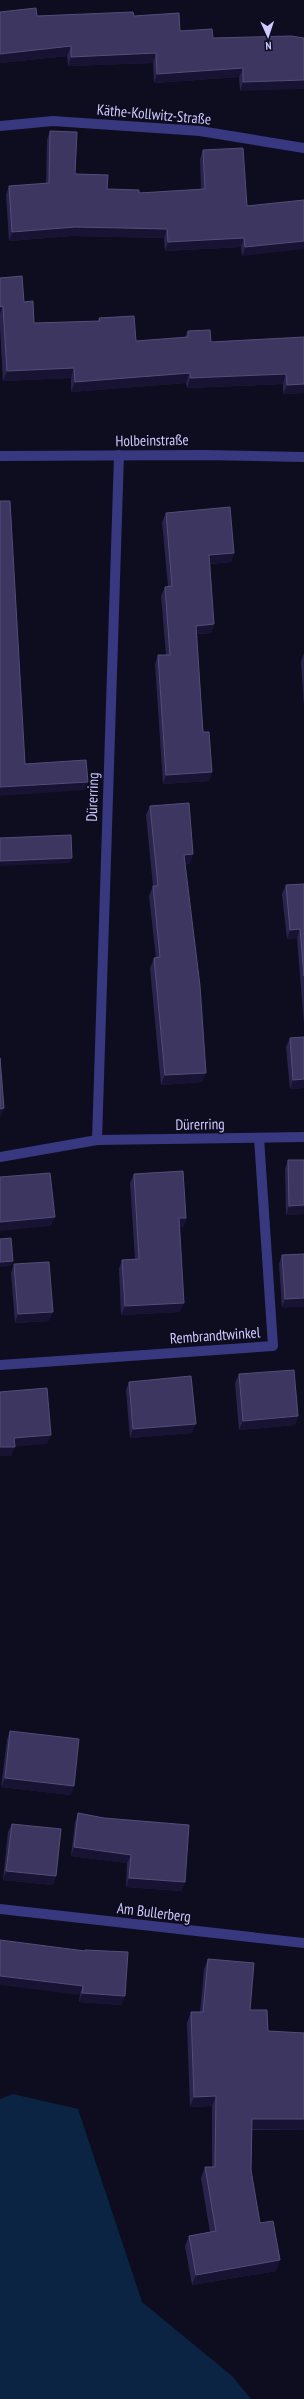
<svg xmlns="http://www.w3.org/2000/svg" width="304" height="2399" viewBox="0 0 304 2399" font-family="'PT Sans Narrow',sans-serif">
<style>
.water{fill:#0b2444}
.lines{fill:none;stroke-linecap:round;stroke-linejoin:round}
.minor{stroke:#37387f;stroke-width:10}
.wall{fill:#2a244d}
.shaded-wall{fill:#181333}
.building{fill:#3c3660;stroke:#534d79}
.labels{text-anchor:middle;dominant-baseline:central;stroke-width:3.5;stroke-linejoin:round;paint-order:stroke}
.street-label{font-size:15px;fill:#cecaff;stroke:#0e0c1f}
</style>
<rect width="100%" height="100%" fill="#0e0c1f"/>
<polygon class="water" points="13,2094 78,2109 142,2302 232,2376 251,2399 0,2399 0,2099"/>
<g class="lines">
<g class="minor">
<polyline points="0,126 53,121 200,131 304,148"/>
<polyline points="0,456 205,455 304,457"/>
<polyline points="97,1140 119,455"/>
<polyline points="0,1157 97,1140 304,1137"/>
<polyline points="0,1365 273,1346 259,1138"/>
<polyline points="0,1909 304,1943"/>
</g>
</g>
<g class="wall">
<polygon points="0,12 37,16 134,16 180,31 213,38 291,36 240,91 239,77 154,83 153,63 68,66 67,56 0,63"/>
<polygon points="50,131 75,174 107,189 139,193 201,189 200,159 203,150 247,206 304,200 242,256 241,247 165,251 164,238 72,236 9,241 6,195 9,186 46,184 47,140"/>
<polygon points="0,278 24,302 34,323 98,321 99,318 136,341 185,337 188,331 211,342 304,337 304,393 283,394 283,384 187,388 186,383 71,392 71,378 3,381 0,327"/>
<polygon points="166,513 234,553 231,562 210,564 214,624 211,633 197,634 203,732 212,772 209,781 163,784 155,664 158,655 166,655 161,596 165,587 168,586 162,522"/>
<polygon points="304,653 304,707 301,662"/>
<polygon points="150,806 190,864 185,864 202,1082 161,1085 150,968 154,958 156,958 149,896 153,886 146,815"/>
<polygon points="304,884 304,1025 297,938 287,939 282,894 286,885"/>
<polygon points="304,1037 304,1088 290,1089 286,1047 290,1038"/>
<polygon points="288,1160 304,1214 286,1215 285,1169"/>
<polygon points="134,1174 186,1218 183,1227 180,1227 180,1312 121,1315 119,1269 122,1260 135,1259 130,1183"/>
<polygon points="304,1254 282,1308 279,1264 282,1255"/>
<polygon points="14,1264 49,1321 15,1323 11,1273"/>
<polygon points="239,1374 298,1416 295,1425 239,1430 235,1383"/>
<polygon points="129,1382 192,1433 130,1438 126,1390"/>
<polygon points="10,1731 71,1795 1,1787 7,1740"/>
<polygon points="78,1813 185,1882 181,1891 126,1887 127,1863 71,1856 75,1822"/>
<polygon points="12,1824 53,1885 3,1880 8,1832"/>
<polygon points="85,1950 122,2005 79,2002"/>
<polygon points="208,1959 250,2010 268,2031 304,2033 304,2130 252,2130 251,2170 260,2223 276,2271 192,2285 185,2246 189,2236 210,2232 201,2178 205,2167 212,2167 212,2106 190,2107 187,2023 191,2012 200,2012 204,1969"/>
</g>
<g class="shaded-wall">
<polygon points="71,46 67,56 0,63 0,54"/>
<polygon points="156,53 153,63 68,66 71,57"/>
<polygon points="243,68 239,77 154,83 157,74"/>
<polygon points="304,80 304,89 240,91 243,82"/>
<polygon points="75,227 167,229 164,238 72,236 9,241 12,232"/>
<polygon points="244,238 241,247 165,251 168,242"/>
<polygon points="304,241 304,249 242,256 245,247"/>
<polygon points="3,306 0,314 0,307"/>
<polygon points="74,368 71,378 3,381 7,371"/>
<polygon points="190,373 186,383 71,392 75,382"/>
<polygon points="286,374 283,384 187,388 190,378"/>
<polygon points="304,384 304,393 283,394 287,385"/>
<polygon points="234,553 231,562 206,564 209,555"/>
<polygon points="214,624 211,633 193,634 196,626"/>
<polygon points="212,772 209,781 163,784 166,775"/>
<polygon points="88,782 85,790 0,796 0,787"/>
<polygon points="193,854 190,864 180,865 184,855"/>
<polygon points="72,858 70,863 0,866 0,861"/>
<polygon points="300,929 297,938 287,939 290,930"/>
<polygon points="206,1073 202,1082 161,1085 165,1075"/>
<polygon points="304,1079 304,1088 290,1089 293,1080"/>
<polygon points="4,1108 1,1117 0,1117 0,1109"/>
<polygon points="304,1205 304,1214 286,1215 289,1206"/>
<polygon points="55,1217 51,1226 0,1231 0,1222"/>
<polygon points="179,1218 186,1218 183,1227 176,1227"/>
<polygon points="13,1261 11,1266 0,1267 0,1262"/>
<polygon points="304,1298 304,1307 282,1308 285,1299"/>
<polygon points="184,1303 180,1312 121,1315 125,1306"/>
<polygon points="53,1312 49,1321 15,1323 18,1314"/>
<polygon points="298,1416 295,1425 239,1430 243,1421"/>
<polygon points="196,1424 192,1433 130,1438 133,1429"/>
<polygon points="51,1435 47,1444 11,1447 14,1438"/>
<polygon points="0,1447 15,1447 11,1456 0,1456"/>
<polygon points="5,1778 74,1786 71,1795 1,1787"/>
<polygon points="74,1847 131,1855 127,1863 71,1856"/>
<polygon points="6,1871 56,1876 53,1885 3,1880"/>
<polygon points="129,1878 185,1882 181,1891 126,1887"/>
<polygon points="0,1976 83,1986 79,1995 0,1985"/>
<polygon points="82,1993 125,1996 122,2005 79,2002"/>
<polygon points="216,2096 212,2106 190,2107 194,2097"/>
<polygon points="252,2119 304,2119 304,2130 248,2129"/>
<polygon points="280,2260 276,2271 192,2285 196,2275"/>
</g>
<g class="building">
<polygon points="36,8 37,16 133,12 134,16 179,13 180,31 212,29 213,38 291,36 304,38 304,80 243,82 243,68 157,74 156,53 71,57 71,46 0,54 0,12"/>
<polygon points="50,131 77,132 75,174 108,175 107,189 139,190 139,193 205,189 203,150 243,148 247,206 304,200 304,241 245,247 244,238 168,242 167,229 75,227 12,232 9,186 49,183"/>
<polygon points="22,276 24,302 33,301 34,323 100,321 99,318 134,316 136,341 188,337 188,331 210,330 211,342 304,337 304,384 287,385 286,374 190,378 190,373 75,382 74,368 7,371 3,306 0,307 0,278"/>
<polygon points="0,501 10,501 25,764 86,760 88,782 0,787"/>
<polygon points="230,507 234,553 209,555 214,624 196,626 203,732 209,732 212,772 166,775 158,655 170,655 165,587 172,586 166,513"/>
<polygon points="189,803 193,854 184,855 200,986 206,1073 165,1075 154,958 160,957 153,886 158,886 150,806"/>
<polygon points="71,835 72,858 0,861 0,838"/>
<polygon points="304,884 304,976 300,929 290,930 286,885"/>
<polygon points="304,1037 304,1079 293,1080 290,1038"/>
<polygon points="0,1058 4,1108 0,1109"/>
<polygon points="288,1160 304,1160 304,1205 289,1206"/>
<polygon points="183,1171 186,1218 179,1218 184,1303 125,1306 122,1260 139,1259 134,1174"/>
<polygon points="50,1173 55,1217 0,1222 0,1177"/>
<polygon points="11,1238 13,1261 0,1262 0,1239"/>
<polygon points="304,1254 304,1298 285,1299 282,1255"/>
<polygon points="49,1262 53,1312 18,1314 14,1264"/>
<polygon points="294,1370 298,1416 243,1421 239,1374"/>
<polygon points="191,1376 196,1424 133,1429 129,1382"/>
<polygon points="47,1388 51,1435 14,1438 15,1447 0,1447 0,1392"/>
<polygon points="10,1731 79,1739 74,1786 5,1778"/>
<polygon points="78,1813 104,1818 189,1825 185,1882 129,1878 131,1855 74,1847"/>
<polygon points="12,1824 61,1829 56,1876 6,1871"/>
<polygon points="0,1940 85,1951 85,1950 128,1952 125,1996 82,1993 83,1986 0,1976"/>
<polygon points="208,1959 254,1963 250,2010 267,2010 268,2031 304,2033 304,2119 252,2119 251,2170 260,2223 273,2221 280,2260 196,2275 189,2236 216,2231 205,2167 215,2167 216,2096 194,2097 191,2012 203,2012"/>
</g>
<g class="labels">
<g class="street-label">
<text transform="translate(154 114) rotate(5)">Käthe-Kollwitz-Straße</text>
<text transform="translate(152 440) rotate(-1)">Holbeinstraße</text>
<text transform="translate(92 797) rotate(-88)">Dürerring</text>
<text transform="translate(200 1124) rotate(-1)">Dürerring</text>
<text transform="translate(215 1335) rotate(-4)">Rembrandtwinkel</text>
<text transform="translate(154 1912) rotate(7)">Am Bullerberg</text>
</g>
</g>
<g transform="translate(268 36) rotate(177)" stroke="#0e0c1f" stroke-width="3" paint-order="stroke">
<path d="M0-3L7 15L0 10L-7 15Z" fill="#cecaff"/>
<text y="-6" font-size="11" font-weight="bold" text-anchor="middle" fill="#cecaff">N</text>
</g>
</svg>
